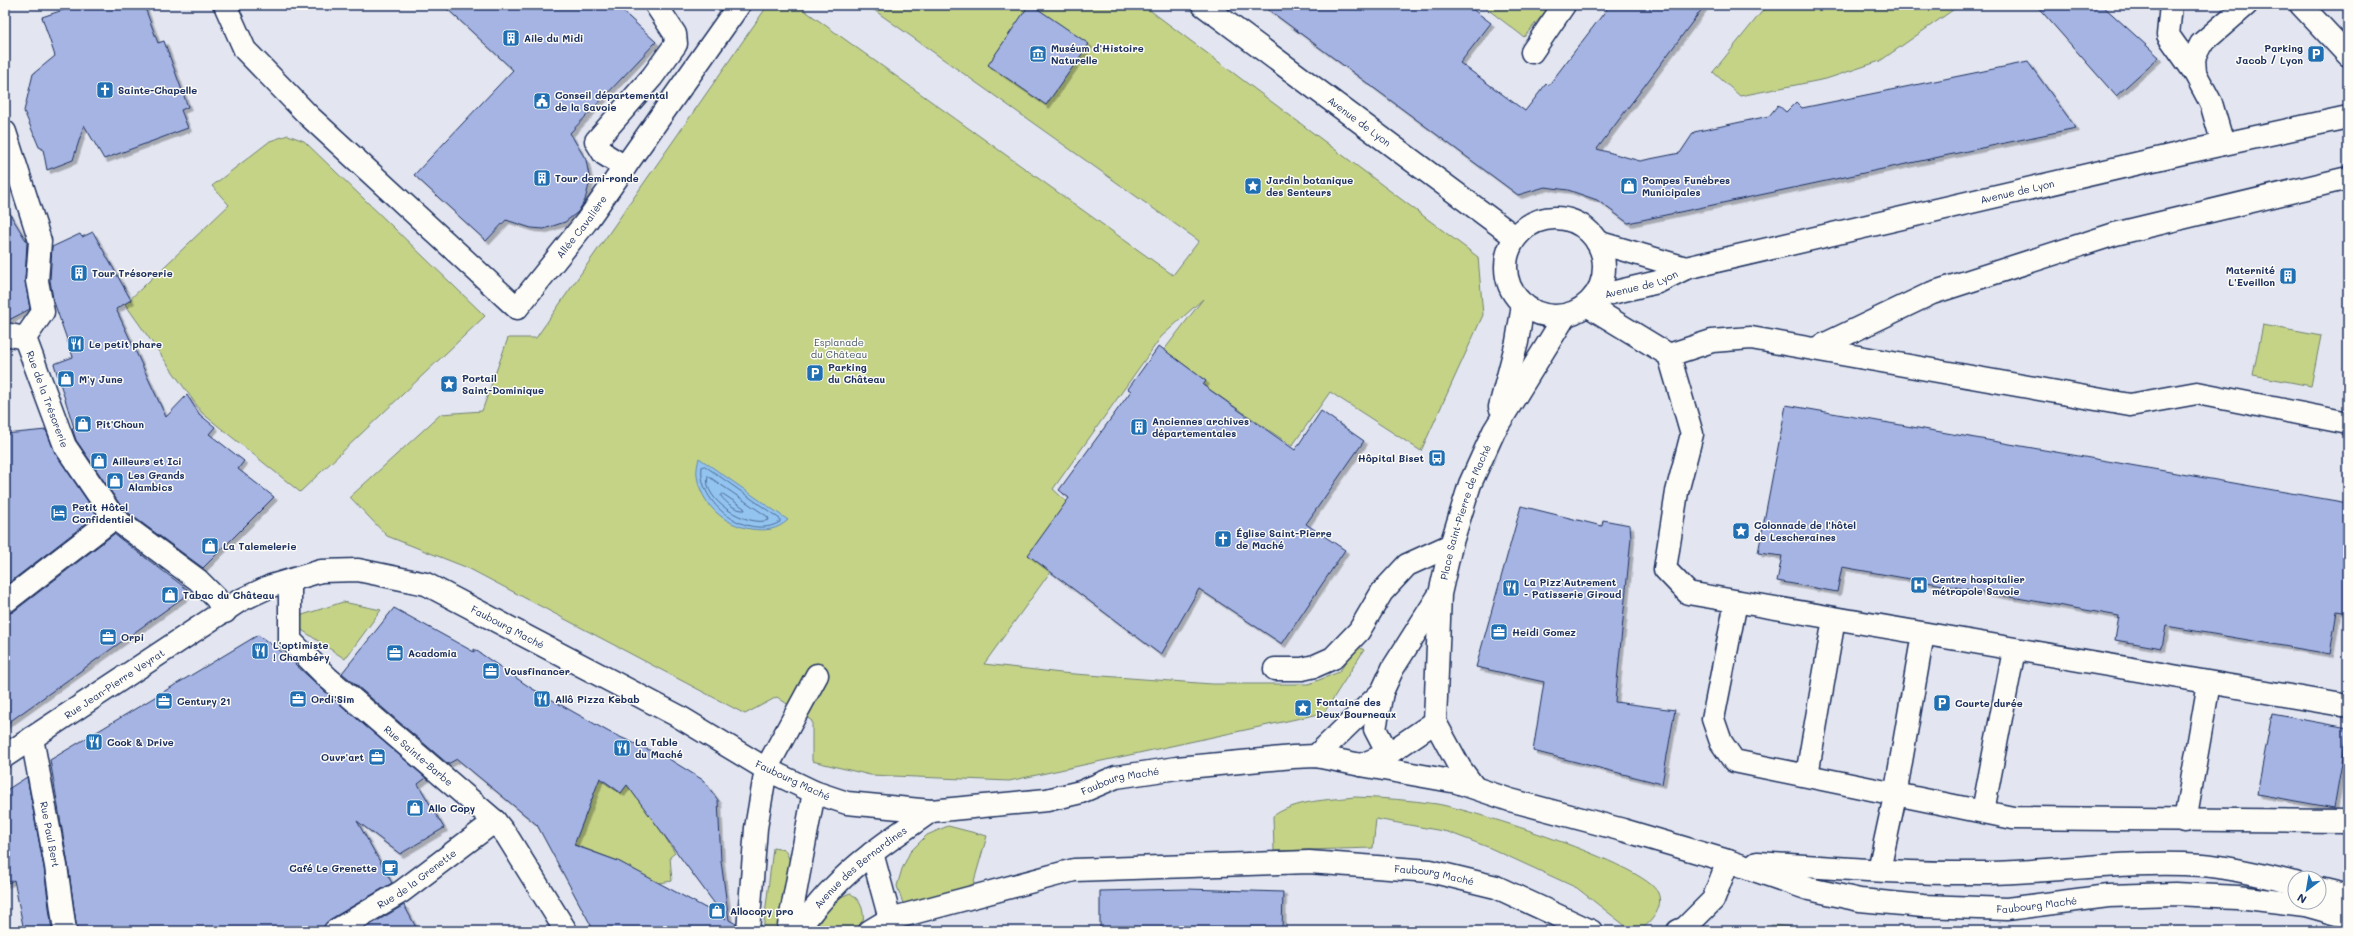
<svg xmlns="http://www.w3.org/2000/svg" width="2353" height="936" viewBox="0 0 2353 936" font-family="Mali,sans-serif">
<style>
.green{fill:#c5d387;stroke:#708172}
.water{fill:#93c4ef;stroke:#6388b5}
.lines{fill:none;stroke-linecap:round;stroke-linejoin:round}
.shore{stroke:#4b6b98;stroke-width:1}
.building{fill:#a5b4e3;stroke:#1b2f5e;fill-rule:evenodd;filter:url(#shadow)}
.minor-casing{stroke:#1b2f5e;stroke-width:25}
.major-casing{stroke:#1b2f5e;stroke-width:25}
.minor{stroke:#fdfcf7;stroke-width:22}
.major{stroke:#fdfcf7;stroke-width:22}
.labels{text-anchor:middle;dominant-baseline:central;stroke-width:3;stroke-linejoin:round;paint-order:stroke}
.poi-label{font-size:10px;font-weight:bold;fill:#1b2f5e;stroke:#fdfcf7;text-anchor:start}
.street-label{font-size:10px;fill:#1b2f5e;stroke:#fdfcf7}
.park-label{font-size:10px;fill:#465868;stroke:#fdfcf7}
</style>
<defs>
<filter id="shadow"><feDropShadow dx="3.5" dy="3.5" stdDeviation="0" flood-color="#0004"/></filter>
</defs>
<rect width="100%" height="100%" fill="#e3e6f1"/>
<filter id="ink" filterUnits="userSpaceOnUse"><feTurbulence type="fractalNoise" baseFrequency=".025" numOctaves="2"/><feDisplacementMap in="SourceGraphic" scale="8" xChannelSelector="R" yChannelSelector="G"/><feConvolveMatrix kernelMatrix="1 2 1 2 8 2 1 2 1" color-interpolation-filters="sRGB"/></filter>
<g filter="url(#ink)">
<g class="green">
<polygon points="768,5 797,5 1173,275 1199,241 867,5 1143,5 1478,257 1483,315 1421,451 1330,392 1292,446 1203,385 1206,381 1164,350 1203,299 1161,337 1053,489 1087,521 984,664 1061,673 1212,684 1309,684 1339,672 1358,646 1364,650 1324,713 1009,781 870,775 812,761 812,721 777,697 745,714 468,568 387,536 350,497 441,414 482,411 508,338 536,338"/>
<polygon points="1482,5 1551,5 1524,37"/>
<polygon points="1759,5 1960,5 1880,61 1826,79 1740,96 1713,72 1764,9"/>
<polygon points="288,135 304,141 485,316 300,492 202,413 125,304 229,205 212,186 270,141"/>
<polygon points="2263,325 2321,336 2311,386 2253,375"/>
<polygon points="343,602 381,610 345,659 287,620"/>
<polygon points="587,771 620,793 630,781 675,853 670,857 672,881 659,883 661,906 618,861 573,844 592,798 573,789"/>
<path d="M 1355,797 C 1383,798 1410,800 1437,804 C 1472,810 1646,864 1658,893 C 1664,907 1652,921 1642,929 L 1628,928 L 1577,888 L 1488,847 L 1448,832 L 1376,819 L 1373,848 L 1274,851 L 1273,816 C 1296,800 1328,800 1355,797 Z"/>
<polygon points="948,826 987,836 972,888 907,915 897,886 902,869 910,852 927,835"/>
<polygon points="773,848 785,850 791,863 780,931 763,931"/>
<path d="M 850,893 C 857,898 862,904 863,913 C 868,936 830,931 814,931 L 834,900 Z"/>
<polygon points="1772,925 1833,931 1764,931"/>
</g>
<path class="water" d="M 699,458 L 788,520 C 777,530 766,531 751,529 C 724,525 701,504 697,476 C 696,470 698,463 699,458 Z"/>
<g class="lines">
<g class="shore">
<path d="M 705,466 L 780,519 L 780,522 C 748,541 697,504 702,467 Z"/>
<path d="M 708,476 L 768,517 L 769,520 C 748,528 701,500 708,476 Z"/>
<path d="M 723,494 L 744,508 L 745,510 C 736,511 726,503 721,496 Z"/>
</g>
</g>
<g class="building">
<polygon points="78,5 144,5 158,43 164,41 188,107 181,110 188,128 104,159 84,125 73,160 47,170 43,149 39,147 24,111 33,74 55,56 42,17"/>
<polygon points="443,5 616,5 656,42 570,133 586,160 590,181 585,200 578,212 565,222 544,229 531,228 506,220 486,241 414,175 513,70"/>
<polygon points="1029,5 1032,5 1089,44 1046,105 988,65"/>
<polygon points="1262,5 1467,5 1491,23 1460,63 1525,111 1546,84 1548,86 1610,5 1705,5 1597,149 1640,161 1680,153 1694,132 1769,116 1778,105 1786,112 1796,102 1802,108 2028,62 2076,128 1628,223 1597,200 1568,190 1545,187 1518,195"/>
<polygon points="2036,5 2102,5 2159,57 2116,96"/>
<polygon points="5,206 27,242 25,280 30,309 5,322"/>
<polygon points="93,232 131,300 116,309 166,417 187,395 199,414 215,427 209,434 244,461 238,469 274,497 203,568 123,509 76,440 72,428 74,428 54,364 73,357 53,299 50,280 52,247 80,234 82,237"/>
<polygon points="1159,346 1206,381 1203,385 1295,450 1321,411 1364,441 1306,524 1345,550 1282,644 1199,589 1161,655 1028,555 1069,498 1059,490 1131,391 1128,389"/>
<polygon points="1786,405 2348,503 2348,613 2337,611 2330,654 2166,626 2162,648 2115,640 2119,616 1842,567 1837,592 1777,581 1782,556 1758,553"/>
<polygon points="46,430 55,453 97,515 5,586 5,434"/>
<polygon points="1521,506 1602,526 1603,520 1630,525 1631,538 1615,702 1675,710 1662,784 1533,751 1544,682 1476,667"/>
<polygon points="114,534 191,592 5,725 5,614 13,612"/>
<path d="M 394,608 L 474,652 L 474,649 L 531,688 L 609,732 L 669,759 L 703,780 L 718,800 L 721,861 L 729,920 L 736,924 L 736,931 L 594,931 L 537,825 L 457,759 L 448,764 L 342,673 ZM 600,778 L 621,793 L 627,785 L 726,919 L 618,861 L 574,845 Z"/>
<polygon points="258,635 282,652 320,687 426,778 418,784 444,828 400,854 357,821 392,883 329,920 323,931 77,931 68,864 50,760"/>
<polygon points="2272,714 2348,728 2334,808 2257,794"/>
<polygon points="27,777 44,868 52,931 24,931 14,880 5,884 5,791"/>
<polygon points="1187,889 1283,892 1282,931 1100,931 1100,891"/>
<polygon points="404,905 418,931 360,931"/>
</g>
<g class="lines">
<defs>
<g id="minor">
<path id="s1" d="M 225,5 L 245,50 L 309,116 L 517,308 L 586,222 L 739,5"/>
<polyline points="2171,5 2168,35 2195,73"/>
<polyline points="2301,5 2348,55"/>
<polyline points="1532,52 1564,5"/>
<path id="s2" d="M 5,132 L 40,241 L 37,281 L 43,312 L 25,338 L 65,446 L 114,518 L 198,580 L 216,598 L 225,612"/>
<polyline points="2223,144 2211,103 2195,73 2194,58 2201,44 2246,5"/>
<polyline points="625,167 604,154 596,141 652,77 676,44 675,34 656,5"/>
<polyline points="1587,305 1669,355 1692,434 1677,492 1665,569 1688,593 2348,706"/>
<polyline points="5,334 25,338"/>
<polyline points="1817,348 1932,293 2115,234 2348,178"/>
<polyline points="1669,355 1712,341 1751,338 2130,405 2197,393 2348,423"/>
<path id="s3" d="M 290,581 L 290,640 L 328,678 L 495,821 L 507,836 L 566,931"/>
<polyline points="5,602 114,518"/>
<polyline points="1736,602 1713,719 1721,742 1734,761 2013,818 2348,821"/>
<polyline points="1275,669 1302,669 1315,666 1333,658 1359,631 1382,592 1407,565 1451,545"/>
<polyline points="1435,722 1460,768 1474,787"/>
<path id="s4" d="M 32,738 L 56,866 L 65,931"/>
<path id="s5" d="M 5,756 L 239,601 L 271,586 L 321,571 L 358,570 L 426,584 L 678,716 L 766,769 L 817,675"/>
<path id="s6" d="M 1361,765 L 1457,782 L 1510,800 L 1623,830 L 1728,861 L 1809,889 L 1860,900 L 1923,906 L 2007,909 L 2108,896 L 2175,894 L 2238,897 L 2305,905 L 2348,917"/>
<polyline points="1807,775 1834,619"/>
<polyline points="1983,811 2014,650"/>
<polyline points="2185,821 2209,683"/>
<polyline points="872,853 890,919"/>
<path d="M 1757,863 C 1834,868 1912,874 1989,873 C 2061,871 2132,860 2203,865 C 2235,868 2265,876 2295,883"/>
<polyline points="1879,870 1895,796 1923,634"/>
<polyline points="2319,889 2348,896"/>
<path id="s7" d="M 335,931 L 401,892 L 495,821"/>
<polyline points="788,931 814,792"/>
<path id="s8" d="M 870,931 L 890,919 L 1074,870 L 1309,862 L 1430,871 L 1496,887 L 1591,931"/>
<polyline points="1678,931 1685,928 1713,900 1728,861"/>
</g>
<g id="major">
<path id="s9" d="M 1203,5 L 1515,237"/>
<circle cx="1555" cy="267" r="49"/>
<polyline points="1597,242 1686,268"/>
<path id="s10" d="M 1594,297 L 1658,282 L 1686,268 L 2187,152 L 2348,117"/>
<polyline points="1500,407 1517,342 1523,305"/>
<polyline points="1388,754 1375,729 1382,692 1393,668 1438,597"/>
<polyline points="1316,756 1382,692"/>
<path id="s11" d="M 748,931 L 756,828 L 766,769 L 814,792 L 847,803 L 931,811 L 1047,800 L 1081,792 L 1116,777 L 1177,768 L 1293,757 L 1316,756 L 1361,765 L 1388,754 L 1435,722 L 1440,594 L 1451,545 L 1470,484 L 1494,431 L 1565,316"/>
<path id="s12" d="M 796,931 C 808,917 819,902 832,889 C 861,858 897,835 931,811"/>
</g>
</defs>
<use href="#minor" class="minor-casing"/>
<use href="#major" class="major-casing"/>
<use href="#minor" class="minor"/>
<use href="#major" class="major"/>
</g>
</g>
<defs>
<symbol id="building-square" viewBox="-11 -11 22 22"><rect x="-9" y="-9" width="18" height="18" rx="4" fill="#1f6fb2" stroke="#fdfcf7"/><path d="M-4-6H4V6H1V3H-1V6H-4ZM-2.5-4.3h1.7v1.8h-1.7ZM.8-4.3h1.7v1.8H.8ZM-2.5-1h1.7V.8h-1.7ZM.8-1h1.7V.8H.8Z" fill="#fff"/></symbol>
<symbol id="museum-square" viewBox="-11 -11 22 22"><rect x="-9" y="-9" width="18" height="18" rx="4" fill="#1f6fb2" stroke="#fdfcf7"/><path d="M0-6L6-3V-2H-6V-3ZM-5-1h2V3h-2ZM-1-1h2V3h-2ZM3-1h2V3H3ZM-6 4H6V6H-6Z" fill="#fff"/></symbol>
<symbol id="parking-square" viewBox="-11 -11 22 22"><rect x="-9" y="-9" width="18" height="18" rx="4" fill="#1f6fb2" stroke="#fdfcf7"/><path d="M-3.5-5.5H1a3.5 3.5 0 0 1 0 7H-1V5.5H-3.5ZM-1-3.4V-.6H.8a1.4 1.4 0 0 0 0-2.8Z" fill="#fff"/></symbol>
<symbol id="church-square" viewBox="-11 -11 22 22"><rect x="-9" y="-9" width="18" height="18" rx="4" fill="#1f6fb2" stroke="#fdfcf7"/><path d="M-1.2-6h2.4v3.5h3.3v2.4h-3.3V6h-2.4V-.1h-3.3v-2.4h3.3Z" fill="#fff"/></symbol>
<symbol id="civic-square" viewBox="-11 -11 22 22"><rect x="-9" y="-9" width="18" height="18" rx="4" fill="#1f6fb2" stroke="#fdfcf7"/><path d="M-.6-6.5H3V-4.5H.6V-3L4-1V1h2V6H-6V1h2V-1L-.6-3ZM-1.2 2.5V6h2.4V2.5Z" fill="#fff"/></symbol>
<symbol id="sight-square" viewBox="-11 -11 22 22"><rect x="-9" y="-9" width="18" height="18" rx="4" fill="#1f6fb2" stroke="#fdfcf7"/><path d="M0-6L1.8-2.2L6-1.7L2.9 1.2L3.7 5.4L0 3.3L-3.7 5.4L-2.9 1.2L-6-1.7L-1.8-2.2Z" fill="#fff"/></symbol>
<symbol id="shop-square" viewBox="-11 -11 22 22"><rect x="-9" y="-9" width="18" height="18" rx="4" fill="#1f6fb2" stroke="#fdfcf7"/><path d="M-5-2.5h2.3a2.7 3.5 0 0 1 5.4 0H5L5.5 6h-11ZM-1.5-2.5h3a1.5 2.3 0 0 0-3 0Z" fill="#fff"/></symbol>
<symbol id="restaurant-square" viewBox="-11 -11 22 22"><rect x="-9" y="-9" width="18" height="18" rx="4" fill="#1f6fb2" stroke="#fdfcf7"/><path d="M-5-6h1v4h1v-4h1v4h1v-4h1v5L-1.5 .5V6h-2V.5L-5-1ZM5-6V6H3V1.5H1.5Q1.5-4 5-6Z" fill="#fff"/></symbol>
<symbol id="bus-square" viewBox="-11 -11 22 22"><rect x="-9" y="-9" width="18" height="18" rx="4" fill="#1f6fb2" stroke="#fdfcf7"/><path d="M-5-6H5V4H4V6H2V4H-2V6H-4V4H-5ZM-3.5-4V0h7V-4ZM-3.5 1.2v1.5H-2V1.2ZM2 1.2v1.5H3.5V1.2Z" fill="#fff"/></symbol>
<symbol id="hotel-square" viewBox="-11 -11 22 22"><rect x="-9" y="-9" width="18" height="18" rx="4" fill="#1f6fb2" stroke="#fdfcf7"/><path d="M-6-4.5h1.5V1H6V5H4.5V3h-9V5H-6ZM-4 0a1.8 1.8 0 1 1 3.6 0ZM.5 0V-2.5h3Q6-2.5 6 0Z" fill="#fff"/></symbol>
<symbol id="hospital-square" viewBox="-11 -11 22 22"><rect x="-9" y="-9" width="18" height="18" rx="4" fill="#1f6fb2" stroke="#fdfcf7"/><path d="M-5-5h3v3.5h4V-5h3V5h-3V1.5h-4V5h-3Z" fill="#fff"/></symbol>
<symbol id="office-square" viewBox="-11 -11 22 22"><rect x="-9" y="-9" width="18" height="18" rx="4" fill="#1f6fb2" stroke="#fdfcf7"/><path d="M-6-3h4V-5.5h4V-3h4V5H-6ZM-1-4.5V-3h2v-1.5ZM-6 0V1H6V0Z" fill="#fff"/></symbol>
<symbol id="cafe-square" viewBox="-11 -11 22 22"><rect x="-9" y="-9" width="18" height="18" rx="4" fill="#1f6fb2" stroke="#fdfcf7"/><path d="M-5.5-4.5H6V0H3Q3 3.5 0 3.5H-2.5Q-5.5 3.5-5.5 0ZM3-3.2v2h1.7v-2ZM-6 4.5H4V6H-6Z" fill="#fff"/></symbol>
</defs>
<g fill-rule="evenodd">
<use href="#building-square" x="501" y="28" width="20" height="20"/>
<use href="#museum-square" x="1028" y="44" width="20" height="20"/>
<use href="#parking-square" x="2306" y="44" width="20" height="20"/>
<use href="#church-square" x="95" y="80" width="20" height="20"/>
<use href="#civic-square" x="532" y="91" width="20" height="20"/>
<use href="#building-square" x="532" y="168" width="20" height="20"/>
<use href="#sight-square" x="1243" y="176" width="20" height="20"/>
<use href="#shop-square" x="1619" y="176" width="20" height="20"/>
<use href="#building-square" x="69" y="263" width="20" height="20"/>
<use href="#building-square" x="2278" y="266" width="20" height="20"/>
<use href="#restaurant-square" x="66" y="334" width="20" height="20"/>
<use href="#parking-square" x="805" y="363" width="20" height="20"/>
<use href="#shop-square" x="56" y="369" width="20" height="20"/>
<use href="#sight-square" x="439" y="374" width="20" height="20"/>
<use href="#shop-square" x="73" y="414" width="20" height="20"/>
<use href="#building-square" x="1129" y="417" width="20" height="20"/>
<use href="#bus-square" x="1427" y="448" width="20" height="20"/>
<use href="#shop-square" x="89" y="451" width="20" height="20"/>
<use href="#shop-square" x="105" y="471" width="20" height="20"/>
<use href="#hotel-square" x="49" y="503" width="20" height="20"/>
<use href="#sight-square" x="1731" y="521" width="20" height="20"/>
<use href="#church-square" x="1213" y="529" width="20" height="20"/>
<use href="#shop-square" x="200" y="536" width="20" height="20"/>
<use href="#hospital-square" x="1909" y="575" width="20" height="20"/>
<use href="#restaurant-square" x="1501" y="578" width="20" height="20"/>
<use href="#shop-square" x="160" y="585" width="20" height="20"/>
<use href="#office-square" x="1489" y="622" width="20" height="20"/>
<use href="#office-square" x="98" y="627" width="20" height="20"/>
<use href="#restaurant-square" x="250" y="641" width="20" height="20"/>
<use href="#office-square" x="385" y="643" width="20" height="20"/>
<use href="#office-square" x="481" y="661" width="20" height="20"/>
<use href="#office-square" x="288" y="689" width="20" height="20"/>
<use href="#restaurant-square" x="532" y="689" width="20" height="20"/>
<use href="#office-square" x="154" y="691" width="20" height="20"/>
<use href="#parking-square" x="1932" y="693" width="20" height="20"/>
<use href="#sight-square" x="1293" y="698" width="20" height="20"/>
<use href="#restaurant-square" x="84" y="732" width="20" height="20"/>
<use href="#restaurant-square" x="612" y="738" width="20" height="20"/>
<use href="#office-square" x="367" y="747" width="20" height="20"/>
<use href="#shop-square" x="405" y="798" width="20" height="20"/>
<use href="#cafe-square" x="380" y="858" width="20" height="20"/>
<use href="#shop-square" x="707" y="901" width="20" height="20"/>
</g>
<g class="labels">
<g class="poi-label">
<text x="524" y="38">Aile du Midi</text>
<text x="1051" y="48">Muséum d'Histoire<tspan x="1051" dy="12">Naturelle</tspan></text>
<text x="2303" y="48" text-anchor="end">Parking<tspan x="2303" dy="12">Jacob / Lyon</tspan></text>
<text x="118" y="90">Sainte-Chapelle</text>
<text x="555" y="95">Conseil départemental<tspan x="555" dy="12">de la Savoie</tspan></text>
<text x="555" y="178">Tour demi-ronde</text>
<text x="1266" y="180">Jardin botanique<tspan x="1266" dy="12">des Senteurs</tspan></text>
<text x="1642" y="180">Pompes Funèbres<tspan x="1642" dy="12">Municipales</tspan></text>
<text x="2275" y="270" text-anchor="end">Maternité<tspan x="2275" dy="12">L'Eveillon</tspan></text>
<text x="92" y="273">Tour Trésorerie</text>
<text x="89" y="344">Le petit phare</text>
<text x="828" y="367">Parking<tspan x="828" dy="12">du Château</tspan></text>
<text x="462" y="378">Portail<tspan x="462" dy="12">Saint-Dominique</tspan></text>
<text x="79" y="379">M'y June</text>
<text x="1152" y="421">Anciennes archives<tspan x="1152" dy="12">départementales</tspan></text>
<text x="96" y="424">Pit'Choun</text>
<text x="1424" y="458" text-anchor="end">Hôpital Biset</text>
<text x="112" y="461">Ailleurs et Ici</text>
<text x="128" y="475">Les Grands<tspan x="128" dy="12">Alambics</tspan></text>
<text x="72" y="507">Petit Hôtel<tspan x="72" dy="12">Confidentiel</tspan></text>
<text x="1754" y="525">Colonnade de l'hôtel<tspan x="1754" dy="12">de Lescheraines</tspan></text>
<text x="1236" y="533">Église Saint-Pierre<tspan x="1236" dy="12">de Maché</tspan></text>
<text x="223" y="546">La Talemelerie</text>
<text x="1932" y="579">Centre hospitalier<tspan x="1932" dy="12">métropole Savoie</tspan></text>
<text x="1524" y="582">La Pizz'Autrement<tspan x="1524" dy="12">- Patisserie Giroud</tspan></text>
<text x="183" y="595">Tabac du Château</text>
<text x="1512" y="632">Heidi Gomez</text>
<text x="121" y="637">Orpi</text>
<text x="273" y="645">L'optimiste<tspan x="273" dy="12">! Chambéry</tspan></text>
<text x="408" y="653">Acadomia</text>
<text x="504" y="671">Vousfinancer</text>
<text x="311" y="699">Ordi'Sim</text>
<text x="555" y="699">Allô Pizza Kebab</text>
<text x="177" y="701">Century 21</text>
<text x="1316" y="702">Fontaine des<tspan x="1316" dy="12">Deux Bourneaux</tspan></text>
<text x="1955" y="703">Courte durée</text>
<text x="107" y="742">Cook &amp; Drive</text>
<text x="635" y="742">La Table<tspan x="635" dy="12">du Maché</tspan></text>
<text x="364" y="757" text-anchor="end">Ouvr'art</text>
<text x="428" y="808">Allo Copy</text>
<text x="377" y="868" text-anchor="end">Café Le Grenette</text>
<text x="730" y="911">Allocopy pro</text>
</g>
<g class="street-label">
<text stroke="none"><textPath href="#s9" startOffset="195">Avenue de Lyon</textPath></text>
<text stroke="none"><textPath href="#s10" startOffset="437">Avenue de Lyon</textPath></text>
<text stroke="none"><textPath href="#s1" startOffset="528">Allée Cavalière</textPath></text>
<text stroke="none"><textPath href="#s10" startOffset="49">Avenue de Lyon</textPath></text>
<text stroke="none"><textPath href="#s2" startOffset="283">Rue de la Trésorerie</textPath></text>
<text stroke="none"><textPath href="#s11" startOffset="1072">Place Saint-Pierre de Maché</textPath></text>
<text stroke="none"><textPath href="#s5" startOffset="567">Faubourg Maché</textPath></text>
<text stroke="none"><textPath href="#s5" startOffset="131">Rue Jean-Pierre Veyrat</textPath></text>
<text stroke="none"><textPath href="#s3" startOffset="232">Rue Sainte-Barbe</textPath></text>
<text transform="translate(793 780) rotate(25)">Faubourg Maché</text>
<text stroke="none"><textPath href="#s11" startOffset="528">Faubourg Maché</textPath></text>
<text stroke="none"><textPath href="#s4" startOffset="98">Rue Paul Bert</textPath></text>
<text stroke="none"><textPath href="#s12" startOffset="91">Avenue des Bernardines</textPath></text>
<text stroke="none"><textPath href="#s8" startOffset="575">Faubourg Maché</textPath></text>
<text stroke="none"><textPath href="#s7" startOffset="97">Rue de la Grenette</textPath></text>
<text stroke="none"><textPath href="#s6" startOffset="695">Faubourg Maché</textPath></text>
</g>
<g class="park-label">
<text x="839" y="342">Esplanade<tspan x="839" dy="12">du Château</tspan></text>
</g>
</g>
<rect width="2353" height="936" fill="none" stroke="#fdfcf7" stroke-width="20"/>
<rect x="10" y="10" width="2333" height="916" fill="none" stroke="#1b2f5e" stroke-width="1.5" filter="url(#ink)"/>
<g transform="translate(2307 890) rotate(211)"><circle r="19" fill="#fdfcf7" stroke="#a3aaba"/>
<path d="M0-3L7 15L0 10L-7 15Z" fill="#1f6fb2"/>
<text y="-6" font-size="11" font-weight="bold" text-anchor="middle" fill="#1b2f5e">N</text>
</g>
</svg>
